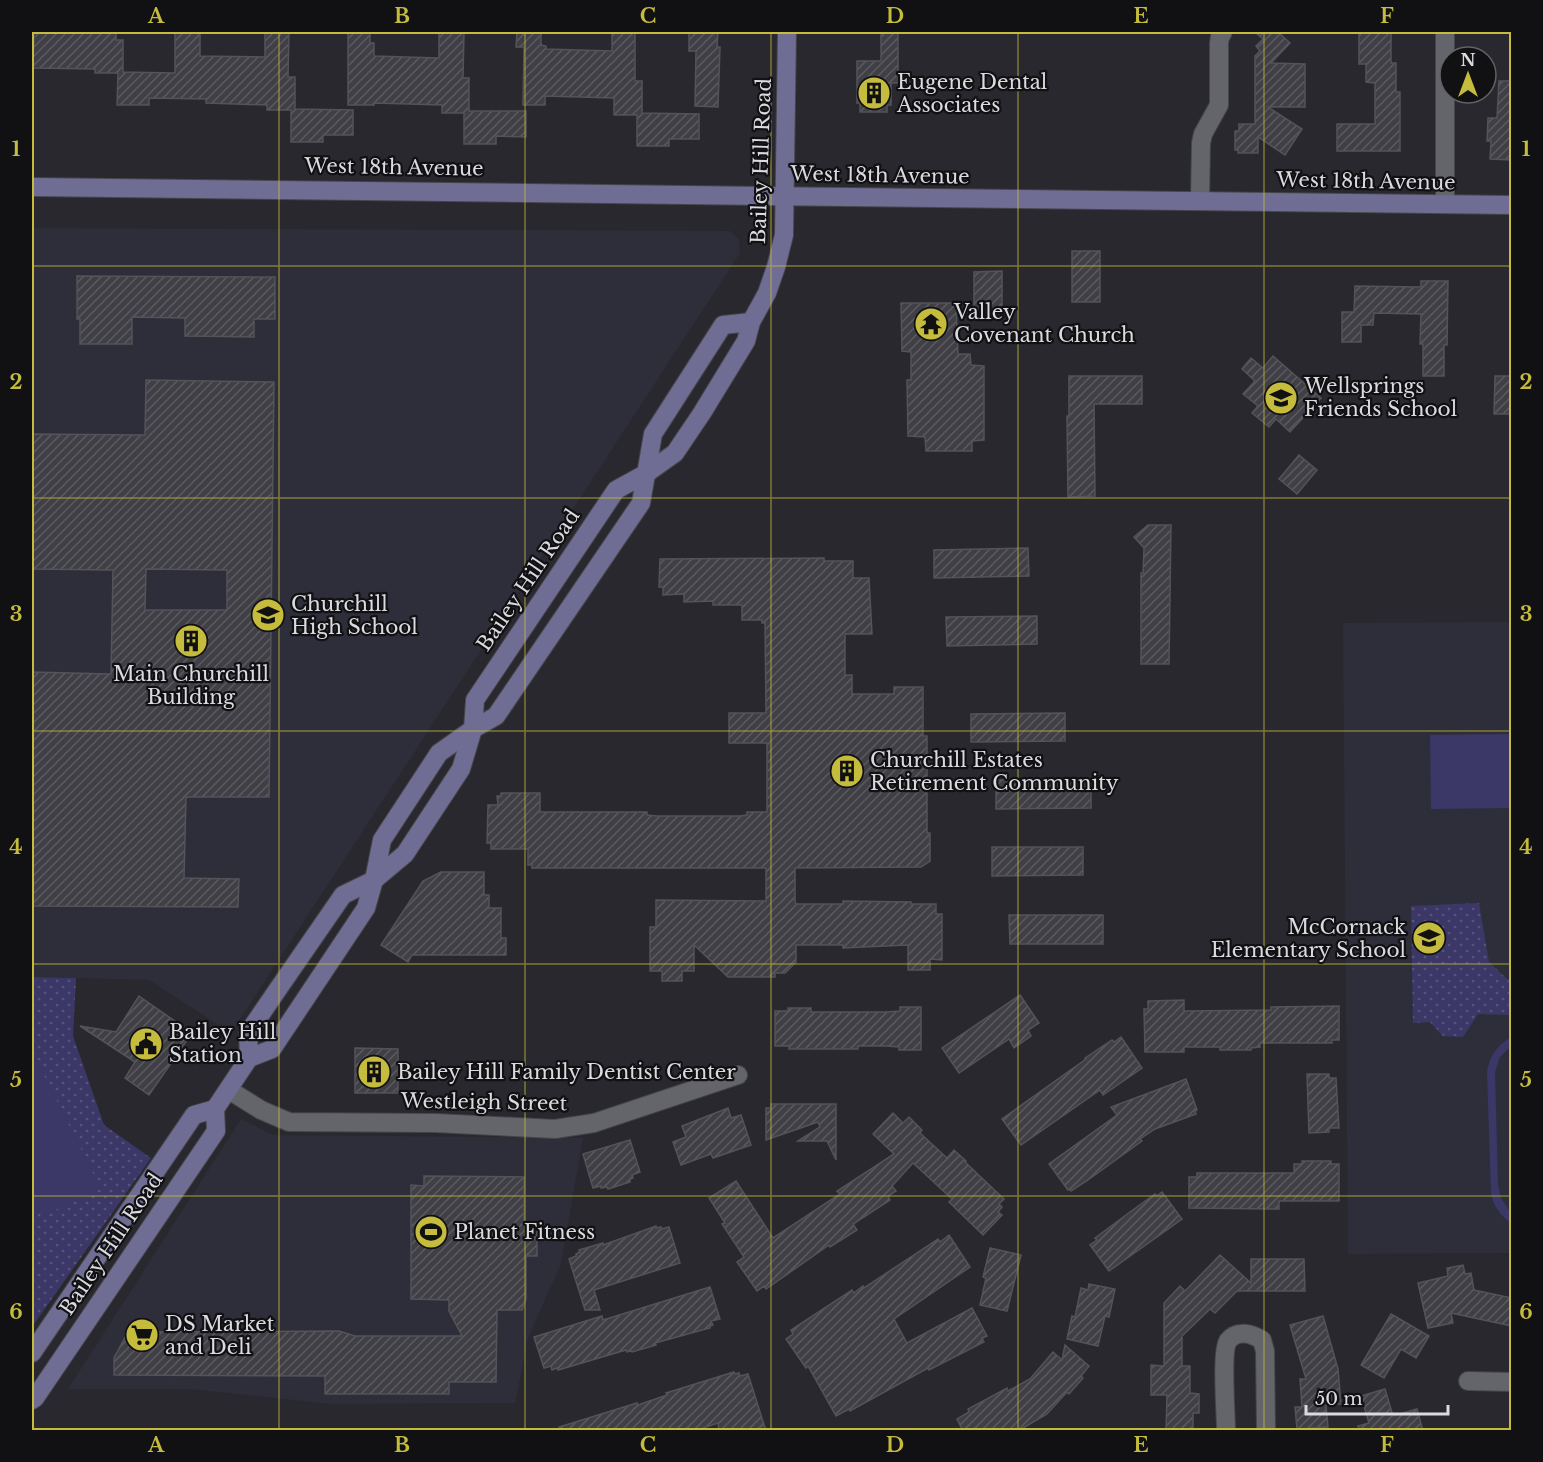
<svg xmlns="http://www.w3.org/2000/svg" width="1543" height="1462" viewBox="0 0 1543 1462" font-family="'Libre Baskerville',serif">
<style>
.built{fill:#2e2e3a}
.grass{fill:url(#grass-dots)}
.garden{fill:#3b3767}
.building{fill:url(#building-hatch);stroke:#53535a;stroke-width:1.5;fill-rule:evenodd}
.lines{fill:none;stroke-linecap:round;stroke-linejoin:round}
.street-casing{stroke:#45454a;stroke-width:20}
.secondary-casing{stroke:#45454a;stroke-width:20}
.street{stroke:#64646b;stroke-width:18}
.secondary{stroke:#706d94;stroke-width:18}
.grid{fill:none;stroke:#c5bc3d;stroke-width:1.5;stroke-opacity:0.55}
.labels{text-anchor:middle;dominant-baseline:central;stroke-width:4.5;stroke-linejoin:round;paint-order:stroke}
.poi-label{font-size:20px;fill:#dadadf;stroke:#111114;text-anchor:start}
.street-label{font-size:20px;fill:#dadadf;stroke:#111114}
.neatline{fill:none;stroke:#c5bc3d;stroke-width:2}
.grid-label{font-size:20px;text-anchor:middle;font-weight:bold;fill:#c5bc3d}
</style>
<defs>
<pattern id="grass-dots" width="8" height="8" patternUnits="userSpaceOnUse" patternTransform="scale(1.5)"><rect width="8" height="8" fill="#3b3767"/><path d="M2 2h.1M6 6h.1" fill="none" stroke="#57537c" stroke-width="1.8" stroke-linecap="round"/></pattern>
<pattern id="building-hatch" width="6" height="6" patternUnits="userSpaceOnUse" patternTransform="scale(1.5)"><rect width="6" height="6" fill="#3f3f45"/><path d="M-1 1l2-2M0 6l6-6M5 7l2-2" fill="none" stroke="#5a5a5f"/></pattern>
</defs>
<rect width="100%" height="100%" fill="#28282e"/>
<g class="built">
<polygon points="32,228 730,231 739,239 740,253 231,1033 149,980 32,977"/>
<polygon points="1511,622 1511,1253 1348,1254 1343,623"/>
<polygon points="241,1119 271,1134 277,1135 583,1138 561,1264 528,1338 515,1403 330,1404 190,1389 68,1389"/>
</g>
<g class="grass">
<polygon points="1479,903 1489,962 1507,979 1511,980 1511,1015 1478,1014 1463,1037 1443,1036 1430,1022 1413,1023 1411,906"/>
<polygon points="32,977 76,978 73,1036 104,1125 151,1158 32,1327"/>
</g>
<g class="garden">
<polygon points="1511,734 1511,808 1431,809 1430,735"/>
<path d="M 1511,1037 L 1511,1046 L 1500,1057 L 1495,1072 L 1498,1185 L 1501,1198 L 1511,1213 L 1511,1223 C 1500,1215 1493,1206 1491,1193 L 1487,1072 C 1489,1056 1498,1045 1511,1037 Z"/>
<polygon points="32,1051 101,1189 51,1212 32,1215"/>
</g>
<g class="building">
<polygon points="34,32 116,32 116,40 123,40 123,72 175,73 175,32 200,32 200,56 265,57 265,32 289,32 288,77 295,77 295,109 353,110 353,135 323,135 323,142 291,142 291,110 267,110 267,105 206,103 206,99 149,98 149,105 117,105 118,73 95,73 95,69 33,68"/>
<polygon points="348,32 370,32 370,43 374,43 374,56 439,58 439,32 464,32 463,78 469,78 469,111 526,111 526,137 496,136 496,144 464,144 464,113 442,113 442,105 374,103 374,105 348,105"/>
<polygon points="517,32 541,32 541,45 546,46 546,49 612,51 612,32 635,32 635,81 642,81 642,113 699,114 699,139 669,139 669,146 637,146 637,115 614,115 614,98 545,96 545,105 523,105 524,47 516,47"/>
<polygon points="689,32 718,32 717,47 720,47 718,107 695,106 696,51 689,51"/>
<polygon points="881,32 898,32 898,83 891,83 891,105 887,105 887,112 860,112 860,103 857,103 857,61 881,61"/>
<polygon points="1255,32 1278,32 1290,43 1271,63 1305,64 1305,107 1268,107 1302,129 1285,155 1258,137 1258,153 1238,153 1238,150 1235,150 1235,131 1239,131 1239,124 1255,124 1255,56 1260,51 1256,46 1263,39"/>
<polygon points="1359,32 1391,32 1391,63 1396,63 1396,92 1400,92 1400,151 1337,151 1337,124 1375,124 1375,83 1366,82 1366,64 1359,64"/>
<polygon points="1499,81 1512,81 1512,160 1490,159 1491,141 1487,141 1488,118 1497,118"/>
<rect x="1072" y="251" width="28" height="51"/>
<polygon points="1002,271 1002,310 974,310 974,272"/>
<polygon points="77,276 275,277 275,319 254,319 254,337 185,336 185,318 132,317 132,344 80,344 80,319 77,319"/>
<polygon points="1421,281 1448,281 1447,345 1444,345 1444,376 1423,376 1423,344 1420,344 1421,314 1374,313 1373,325 1361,325 1361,342 1342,342 1342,312 1354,312 1355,286 1421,287"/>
<polygon points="901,303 956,303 958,354 970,354 971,365 984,366 984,440 972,441 972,451 926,451 925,437 908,436 907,380 911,380 911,352 902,351"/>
<polygon points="1273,356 1321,398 1290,432 1276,419 1269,427 1252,413 1258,406 1243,394 1255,381 1242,369 1251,358 1263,368"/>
<polygon points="1069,376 1142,376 1142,404 1094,404 1095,496 1068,497 1067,416 1069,416"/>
<polygon points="1495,376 1512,376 1512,414 1494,414"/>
<path d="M 146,380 L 274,382 L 269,797 L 186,797 L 184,878 L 239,879 L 238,907 L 32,906 L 32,672 L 111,674 L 113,570 L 32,569 L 32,434 L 145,435 ZM 146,569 L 227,570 L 227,610 L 145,610 Z"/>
<polygon points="1299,455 1317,470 1297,494 1279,479"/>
<polygon points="1148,525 1171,525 1169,664 1141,664 1141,573 1143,573 1144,548 1134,537"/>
<polygon points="1028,548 1029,576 934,578 934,550"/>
<polygon points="824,558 824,561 853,561 853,578 869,578 872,634 845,634 845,675 852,675 852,694 894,694 894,687 923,687 923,736 927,736 927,833 930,833 930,861 921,867 795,868 795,901 796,904 843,904 843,901 911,902 911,904 936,904 936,914 942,914 942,960 930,959 930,970 908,970 908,945 843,948 843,945 796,945 796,962 785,973 775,973 775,977 728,977 694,945 694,971 682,971 682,981 662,981 662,971 650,971 650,927 656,927 656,900 766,901 766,868 532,868 532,865 528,865 528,849 491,849 491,843 487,843 488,805 498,805 497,796 501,796 501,793 540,793 540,812 647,812 647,815 657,816 740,816 747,815 747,812 767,812 767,743 729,743 729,713 766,713 765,623 762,623 762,620 742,620 742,605 713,605 713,601 684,602 684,594 663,595 663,587 659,587 660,559"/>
<polygon points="1037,616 1037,644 947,646 946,617"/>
<polygon points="1065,713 1065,741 971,742 971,714"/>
<polygon points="1091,779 1091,808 996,809 996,780"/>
<polygon points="992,847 1083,847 1083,875 992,876"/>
<polygon points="441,872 484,872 484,895 489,895 489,908 501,908 501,938 506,938 506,955 412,955 408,962 381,945 423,881"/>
<polygon points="1009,915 1103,915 1103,944 1010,944"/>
<polygon points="1020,995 1039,1023 1028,1030 1031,1036 1014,1048 1009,1039 959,1073 942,1048"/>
<polygon points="139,996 192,1033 149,1095 125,1078 135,1062 80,1026 116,1032"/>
<polygon points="1184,1000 1184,1011 1271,1010 1271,1007 1339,1006 1339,1040 1332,1040 1332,1043 1260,1043 1260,1047 1251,1048 1251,1050 1220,1050 1220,1047 1184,1047 1184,1052 1145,1052 1144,1009 1148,1009 1148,1001"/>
<polygon points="900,1007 921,1007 921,1050 899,1050 899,1047 886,1046 858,1046 858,1049 789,1049 789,1046 775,1046 775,1011 788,1011 788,1008 811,1008 811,1012 886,1012 900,1011"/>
<polygon points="1121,1037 1142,1068 1103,1095 1100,1090 1021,1145 1002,1119 1086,1059 1085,1058 1112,1040 1114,1042"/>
<polygon points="355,1048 398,1049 398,1093 355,1093"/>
<polygon points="1307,1074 1329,1074 1329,1078 1336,1078 1339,1128 1329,1128 1329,1132 1309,1133"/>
<polygon points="1186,1079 1197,1110 1195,1111 1196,1114 1155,1129 1140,1139 1142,1141 1088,1180 1071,1191 1069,1189 1068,1190 1049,1164 1117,1115 1111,1107"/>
<polygon points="771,1104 836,1104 836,1160 827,1141 798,1141 820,1127 818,1122 766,1140 766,1108 771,1108"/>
<polygon points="728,1108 731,1118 741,1115 751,1145 713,1158 711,1154 681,1165 673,1142 686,1137 682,1126"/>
<polygon points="893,1113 903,1123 909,1117 922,1130 920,1133 947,1158 954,1150 966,1161 965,1162 1004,1199 999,1204 1002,1207 998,1212 1002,1215 983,1235 949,1202 952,1199 913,1163 892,1186 896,1191 888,1196 890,1200 853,1224 857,1230 830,1247 829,1245 766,1289 764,1286 757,1291 737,1262 744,1257 722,1224 725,1223 709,1198 736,1181 773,1238 840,1194 837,1191 894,1154 873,1134"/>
<polygon points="630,1140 640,1172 632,1175 633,1178 630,1179 630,1182 608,1189 607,1187 601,1188 601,1186 593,1188 583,1154"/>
<polygon points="1302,1161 1331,1161 1331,1164 1339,1164 1339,1201 1279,1201 1279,1209 1189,1208 1189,1177 1197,1177 1197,1173 1294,1173 1294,1164 1302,1164"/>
<polygon points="424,1176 524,1177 524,1224 537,1224 537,1256 526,1256 526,1299 522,1310 497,1310 496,1382 449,1382 449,1394 325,1394 325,1376 114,1375 114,1358 128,1332 339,1331 355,1336 462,1336 449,1311 449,1300 411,1299 411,1185 424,1186"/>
<polygon points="1162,1192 1182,1219 1109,1271 1090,1245 1097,1240 1095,1238 1130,1212 1155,1194 1157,1196"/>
<polygon points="656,1226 656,1228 661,1227 661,1229 669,1227 680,1263 594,1290 600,1310 585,1310 569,1259 576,1256 576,1254 580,1252 579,1250 603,1243 603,1245"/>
<polygon points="949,1235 970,1267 894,1319 907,1343 972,1308 987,1336 982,1338 984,1342 929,1370 928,1368 850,1411 849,1409 836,1416 808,1366 806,1368 786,1339 793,1334 791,1330 852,1290 854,1293 863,1286 864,1288 938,1239 940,1242"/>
<polygon points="990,1248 1021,1255 1007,1311 980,1305 986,1278 983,1277"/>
<polygon points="1220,1255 1251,1283 1251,1259 1304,1259 1305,1291 1237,1291 1215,1313 1210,1309 1182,1336 1182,1366 1190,1366 1190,1393 1199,1394 1199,1413 1193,1413 1193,1431 1166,1431 1167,1395 1151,1395 1151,1365 1164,1366 1164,1303 1180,1286 1185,1291"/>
<polygon points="1463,1265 1465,1274 1471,1273 1474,1290 1512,1298 1512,1326 1451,1313 1453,1323 1428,1328 1418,1283 1448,1276 1447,1268"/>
<polygon points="1089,1284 1115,1289 1109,1317 1105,1316 1098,1346 1067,1339 1072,1316 1075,1317 1081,1288 1088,1290"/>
<polygon points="710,1287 720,1319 711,1321 713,1325 710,1326 710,1328 655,1343 656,1345 632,1352 631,1351 627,1352 626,1350 558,1370 557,1368 552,1370 551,1366 544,1368 534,1337 602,1316 603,1320"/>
<polygon points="1391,1314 1429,1336 1416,1358 1401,1349 1384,1378 1361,1365"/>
<polygon points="1323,1316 1338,1369 1341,1404 1326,1405 1328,1427 1297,1429 1295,1407 1302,1407 1300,1379 1306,1379 1290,1325"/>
<polygon points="1065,1345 1089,1366 1081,1376 1083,1378 1069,1394 1067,1392 1047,1414 1018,1431 963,1431 957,1419 969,1412 968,1409 1007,1388 1008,1391 1030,1379 1053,1352 1062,1360"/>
<polygon points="734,1372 735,1374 739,1373 740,1376 748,1374 766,1431 719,1431 718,1423 694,1431 559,1431 559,1427 637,1403 638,1405 667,1395 666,1393"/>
<polygon points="1385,1389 1393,1416 1417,1409 1423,1431 1359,1431 1358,1426 1369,1423 1361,1396"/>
</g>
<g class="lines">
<defs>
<g id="street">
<polyline points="1200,201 1201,143 1203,134 1219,105 1219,43 1220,37 1223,32"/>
<polyline points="1445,204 1445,32"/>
<polyline points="229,1090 261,1110 289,1122 436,1123 555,1129 594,1123 738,1075"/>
<polyline points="1468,1381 1512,1382"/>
<path d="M 1226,1430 C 1226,1414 1221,1352 1228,1341 C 1237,1329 1252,1334 1262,1340 L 1265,1351 L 1266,1430"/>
</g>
<g id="secondary">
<polyline points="32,187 1512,205"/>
<polyline points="249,1058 272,1049 366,908 374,880 382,840 439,753 473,729 496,716 641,503 653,434 723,325 751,322"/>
<polyline points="32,1353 194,1115 215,1109"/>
<polyline points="32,1400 35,1398 216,1131 215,1109 249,1058 248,1033 276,992 343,895 374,880 405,854 461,769 473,729 475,700 616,490 647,473 675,453 702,413 746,341 751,322 767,293 776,267 784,235 787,32"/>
</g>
</defs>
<use href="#street" class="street-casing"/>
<use href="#secondary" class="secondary-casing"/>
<use href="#street" class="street"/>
<use href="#secondary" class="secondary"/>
</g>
<path class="grid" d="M 279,32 L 279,1430M 525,32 L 525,1430M 771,32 L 771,1430M 1018,32 L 1018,1430M 1264,32 L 1264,1430M 32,266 L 1512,266M 32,498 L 1512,498M 32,731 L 1512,731M 32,964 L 1512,964M 32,1196 L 1512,1196"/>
<defs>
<symbol id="building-disc" viewBox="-11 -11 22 22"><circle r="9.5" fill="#c5bc3d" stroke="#111114"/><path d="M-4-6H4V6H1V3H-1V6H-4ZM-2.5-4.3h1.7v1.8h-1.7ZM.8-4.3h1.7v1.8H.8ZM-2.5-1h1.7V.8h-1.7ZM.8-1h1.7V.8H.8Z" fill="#111"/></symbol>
<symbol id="temple-disc" viewBox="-11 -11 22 22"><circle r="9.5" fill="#c5bc3d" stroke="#111114"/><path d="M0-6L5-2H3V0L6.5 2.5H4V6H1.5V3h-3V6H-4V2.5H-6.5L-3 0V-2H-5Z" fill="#111"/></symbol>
<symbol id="school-disc" viewBox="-11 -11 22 22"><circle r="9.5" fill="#c5bc3d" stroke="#111114"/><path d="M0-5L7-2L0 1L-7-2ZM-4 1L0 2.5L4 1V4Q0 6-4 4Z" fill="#111"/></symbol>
<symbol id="civic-disc" viewBox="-11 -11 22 22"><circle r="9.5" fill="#c5bc3d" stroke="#111114"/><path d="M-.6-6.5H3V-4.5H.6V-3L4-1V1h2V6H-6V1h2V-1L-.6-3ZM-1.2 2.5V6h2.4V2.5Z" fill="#111"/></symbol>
<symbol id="stadium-disc" viewBox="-11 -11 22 22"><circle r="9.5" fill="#c5bc3d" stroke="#111114"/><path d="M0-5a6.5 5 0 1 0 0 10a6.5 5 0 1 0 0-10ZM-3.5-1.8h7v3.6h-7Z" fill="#111"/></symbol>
<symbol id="supermarket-disc" viewBox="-11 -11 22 22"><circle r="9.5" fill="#c5bc3d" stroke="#111114"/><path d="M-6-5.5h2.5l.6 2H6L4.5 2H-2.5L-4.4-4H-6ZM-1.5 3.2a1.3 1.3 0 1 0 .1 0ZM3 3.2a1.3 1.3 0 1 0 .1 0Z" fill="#111"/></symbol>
</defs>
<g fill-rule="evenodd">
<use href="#building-disc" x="855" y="74" width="38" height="38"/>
<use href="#temple-disc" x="912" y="305" width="38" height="38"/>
<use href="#school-disc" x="1262" y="379" width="38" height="38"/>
<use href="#school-disc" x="249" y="596" width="38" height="38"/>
<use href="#building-disc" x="172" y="622" width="38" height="38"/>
<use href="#building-disc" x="828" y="752" width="38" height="38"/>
<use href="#school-disc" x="1410" y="919" width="38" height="38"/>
<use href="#civic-disc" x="127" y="1025" width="38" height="38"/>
<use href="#building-disc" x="355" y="1053" width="38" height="38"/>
<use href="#stadium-disc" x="412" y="1213" width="38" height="38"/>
<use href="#supermarket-disc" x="123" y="1316" width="38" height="38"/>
</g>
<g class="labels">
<g class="poi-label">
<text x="897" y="82">Eugene Dental<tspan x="897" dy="23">Associates</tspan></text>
<text x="954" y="312">Valley<tspan x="954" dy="23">Covenant Church</tspan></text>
<text x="1304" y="386">Wellsprings<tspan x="1304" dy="23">Friends School</tspan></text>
<text x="291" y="604">Churchill<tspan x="291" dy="23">High School</tspan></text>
<text x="191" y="674" text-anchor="middle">Main Churchill<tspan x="191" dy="23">Building</tspan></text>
<text x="870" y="760">Churchill Estates<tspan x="870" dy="23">Retirement Community</tspan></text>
<text x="1406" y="927" text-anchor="end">McCornack<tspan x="1406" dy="23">Elementary School</tspan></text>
<text x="169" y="1032">Bailey Hill<tspan x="169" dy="23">Station</tspan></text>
<text x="397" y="1072">Bailey Hill Family Dentist Center</text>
<text x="454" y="1232">Planet Fitness</text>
<text x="165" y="1324">DS Market<tspan x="165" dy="23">and Deli</tspan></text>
</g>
<g class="street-label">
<text transform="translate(761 161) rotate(-88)">Bailey Hill Road</text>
<text transform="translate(394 167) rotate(1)">West 18th Avenue</text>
<text transform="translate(880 175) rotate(1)">West 18th Avenue</text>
<text transform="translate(1366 181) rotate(1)">West 18th Avenue</text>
<text transform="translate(528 580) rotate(-56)">Bailey Hill Road</text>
<text transform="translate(484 1102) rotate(1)">Westleigh Street</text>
<text transform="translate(111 1244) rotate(-56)">Bailey Hill Road</text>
</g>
</g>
<rect width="1543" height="1462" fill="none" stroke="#111114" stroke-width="66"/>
<g transform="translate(1468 75)"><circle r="28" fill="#111114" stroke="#616165" stroke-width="1.5"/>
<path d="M0-4.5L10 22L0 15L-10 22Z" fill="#c5bc3d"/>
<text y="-9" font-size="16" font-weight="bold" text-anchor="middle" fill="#dadadf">N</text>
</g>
<path d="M1306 1405v9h142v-9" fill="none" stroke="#dadadf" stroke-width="3"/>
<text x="1315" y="1405" font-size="18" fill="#dadadf" stroke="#111114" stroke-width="4.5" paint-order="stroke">50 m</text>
<rect x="33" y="33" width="1477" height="1396" class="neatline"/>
<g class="grid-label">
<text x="156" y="23">A</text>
<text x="402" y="23">B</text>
<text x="648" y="23">C</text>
<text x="895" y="23">D</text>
<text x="1141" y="23">E</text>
<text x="1387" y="23">F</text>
<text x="16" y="156">1</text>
<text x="1526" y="156">1</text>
<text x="16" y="389">2</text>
<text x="1526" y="389">2</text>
<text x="16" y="621">3</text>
<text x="1526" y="621">3</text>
<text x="16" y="854">4</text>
<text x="1526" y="854">4</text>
<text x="16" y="1087">5</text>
<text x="1526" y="1087">5</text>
<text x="16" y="1319">6</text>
<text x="1526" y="1319">6</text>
<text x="156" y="1452">A</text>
<text x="402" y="1452">B</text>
<text x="648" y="1452">C</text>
<text x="895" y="1452">D</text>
<text x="1141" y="1452">E</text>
<text x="1387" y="1452">F</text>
</g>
</svg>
